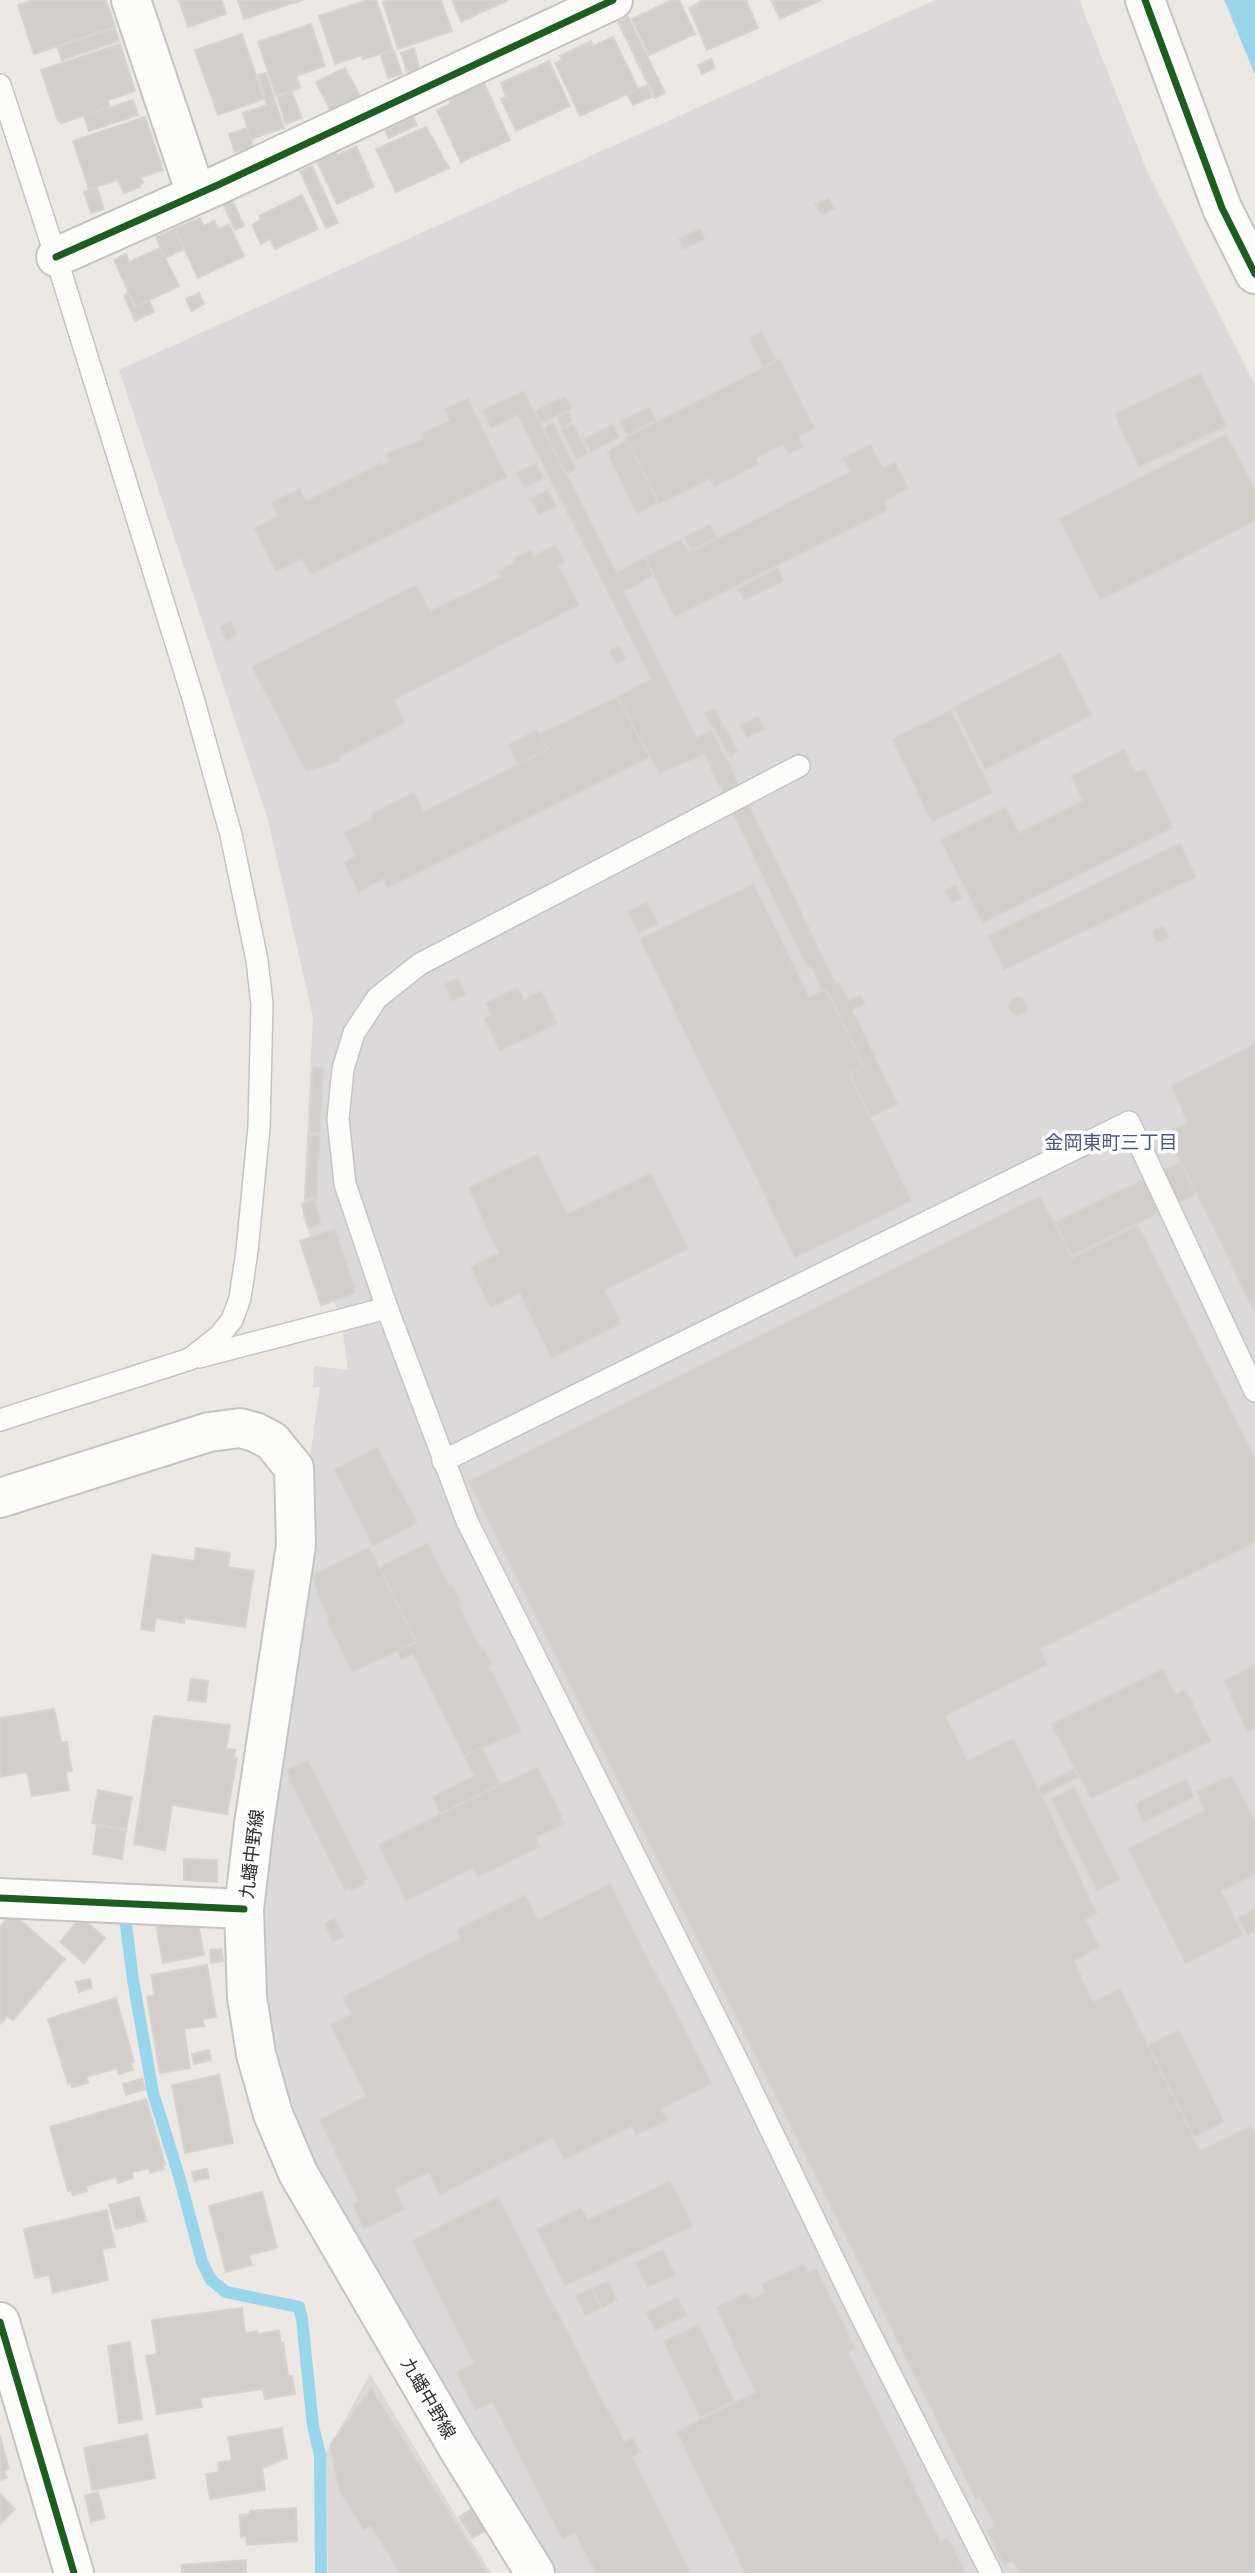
<svg xmlns="http://www.w3.org/2000/svg" width="1255" height="2573" viewBox="0 0 1255 2573" font-family="Ubuntu,'Noto Sans JP',sans-serif">
<style>
.industrial{fill:#dcd9db}
.water{fill:#99d6ec}
.lines{fill:none;stroke-linecap:round;stroke-linejoin:round}
.stream{stroke:#99d6ec;stroke-width:12}
.building{fill:#d1cecb;stroke:#d7d4d0;stroke-width:2}
.lane-casing{stroke:#c5c4c5;stroke-width:24}
.street-casing{stroke:#c5c4c5;stroke-width:42}
.secondary-casing{stroke:#c5c4c5;stroke-width:42}
.lane{stroke:#fcfcfb;stroke-width:21}
.street{stroke:#fcfcfb;stroke-width:38}
.secondary{stroke:#fcfcfb;stroke-width:38}
.cycleway-casing{stroke:#fff;stroke-width:11}
.cycleway{stroke:#1b5e20;stroke-width:7}
.labels{text-anchor:middle;dominant-baseline:central;stroke-width:7;stroke-linejoin:round;paint-order:stroke}
.street-label{font-size:18px;fill:#2e2e2e;stroke:#fff}
.neighbourhood-label{font-size:19px;fill:#4d5680;stroke:#fff}
</style>
<rect width="100%" height="100%" fill="#ece8e4"/>
<g class="industrial">
<polygon points="935,0 1079,0 1147,171 1255,385 1255,2573 552,2573 299,2145 273,2066 258,1944 309,1464 320,1387 313,1387 314,1366 348,1370 341,1320 303,1217 313,1017 268,820 119,370"/>
<polygon points="370,2374 491,2573 328,2573 326,2453"/>
</g>
<polygon class="water" points="1224,0 1255,0 1255,75 1226,4"/>
<g class="lines">
<polyline class="stream" points="124,1909 133,1980 153,2093 179,2176 202,2262 211,2280 226,2292 299,2307 302,2319 313,2426 320,2455 321,2573"/>
</g>
<g class="building">
<polygon points="33,0 106,0 115,27 34,54 18,5"/>
<polygon points="179,0 222,0 226,14 188,27"/>
<polygon points="238,0 303,0 244,19"/>
<polygon points="368,0 376,0 393,50 363,59 362,55 335,64 319,16"/>
<polygon points="389,0 441,0 452,31 398,49 383,2"/>
<polygon points="452,0 508,0 461,22"/>
<polygon points="672,0 679,0 695,34 649,55 632,19"/>
<polygon points="704,0 746,0 758,28 707,50 689,8"/>
<polygon points="771,0 821,0 780,19"/>
<polygon points="628,17 665,93 655,98 618,22"/>
<polygon points="311,24 325,66 296,76 301,88 276,95 258,42"/>
<polygon points="115,28 119,41 62,60 57,47"/>
<polygon points="242,34 264,99 218,115 195,50"/>
<polygon points="613,37 638,89 580,116 555,63 562,60 560,56 591,41 593,46"/>
<polygon points="120,44 135,91 108,100 110,107 61,123 60,121 58,121 41,70"/>
<polygon points="414,48 419,68 407,72 401,53"/>
<polygon points="394,51 402,74 388,78 381,55"/>
<polygon points="711,59 715,68 702,74 698,65"/>
<polygon points="549,61 570,106 516,131 501,99 506,97 501,83"/>
<polygon points="345,68 360,96 331,111 316,82"/>
<polygon points="266,73 284,128 251,139 243,113 267,105 258,75"/>
<polygon points="484,83 510,140 461,162 437,110 451,104 449,99"/>
<polygon points="647,85 652,97 633,105 627,94"/>
<polygon points="292,92 302,118 286,124 277,97"/>
<polygon points="133,100 138,115 89,131 84,116"/>
<polygon points="145,117 163,170 141,177 143,183 139,185 140,187 124,193 118,180 89,189 73,141"/>
<polygon points="413,117 417,125 389,138 385,130"/>
<polygon points="426,127 449,168 396,192 376,149"/>
<polygon points="247,128 253,147 235,152 229,134"/>
<polygon points="356,146 374,187 337,204 317,161 335,152 338,155"/>
<polygon points="312,166 338,223 326,228 300,171"/>
<polygon points="97,188 104,209 91,213 84,192"/>
<polygon points="302,195 318,229 275,249 270,239 261,244 252,225 261,220 259,216"/>
<polygon points="828,198 835,209 822,216 815,204"/>
<polygon points="232,200 244,226 235,230 223,204"/>
<polygon points="200,218 204,226 214,221 219,229 229,224 244,256 198,278 175,229"/>
<polygon points="175,229 185,249 165,258 156,237"/>
<polygon points="700,229 705,240 683,249 679,238"/>
<polygon points="160,248 179,286 135,307 114,260 126,254 129,262"/>
<polygon points="199,293 204,304 191,311 186,299"/>
<polygon points="128,294 135,307 149,300 154,312 135,321 124,295"/>
<polygon points="761,332 776,361 763,367 749,338"/>
<polygon points="780,359 815,428 798,436 803,447 789,454 783,444 756,458 759,464 714,487 710,479 659,504 625,438"/>
<polygon points="1201,373 1226,426 1139,467 1114,414"/>
<polygon points="524,391 617,573 645,557 654,575 624,592 696,738 712,730 837,985 840,982 848,1001 861,995 865,1004 852,1010 898,1104 870,1118 849,1074 864,1067 826,989 822,991 810,965 807,966 704,754 659,774 617,697 651,679 518,415 491,428 483,410"/>
<polygon points="565,396 571,409 541,423 535,411"/>
<polygon points="468,398 507,477 310,575 302,559 276,571 254,528 278,516 272,502 300,489 306,501 381,463 382,466 389,462 386,454 423,439 421,433 450,421 445,409"/>
<polygon points="649,407 656,420 627,435 620,421"/>
<polygon points="568,412 572,421 562,427 557,417"/>
<polygon points="553,423 576,469 566,474 543,428"/>
<polygon points="573,424 588,453 576,459 561,430"/>
<polygon points="613,424 619,437 591,452 584,439"/>
<polygon points="1226,434 1255,490 1255,521 1101,600 1059,519"/>
<polygon points="627,440 658,502 638,514 607,452"/>
<polygon points="871,444 883,468 896,462 909,488 884,501 888,510 675,617 645,557 681,539 689,553 850,472 843,458"/>
<polygon points="536,463 544,478 524,488 516,473"/>
<polygon points="547,490 556,506 539,515 531,499"/>
<polygon points="710,524 717,537 691,550 684,537"/>
<polygon points="555,545 564,562 558,565 579,605 394,700 404,723 339,757 339,761 306,772 252,667 416,585 431,611 501,577 498,571 515,562 513,558 531,550 534,556"/>
<polygon points="778,568 784,581 744,601 737,589"/>
<polygon points="231,621 237,635 226,641 220,627"/>
<polygon points="619,646 626,659 616,664 609,651"/>
<polygon points="1060,653 1092,715 985,769 954,707"/>
<polygon points="617,697 650,757 387,888 383,879 359,892 344,862 356,856 344,833 372,818 370,814 414,792 423,812 546,750 540,734"/>
<polygon points="715,709 738,752 730,757 705,713"/>
<polygon points="951,710 992,793 932,822 892,739"/>
<polygon points="758,716 765,729 747,738 740,725"/>
<polygon points="537,730 548,749 518,764 508,745"/>
<polygon points="1124,749 1135,772 1144,769 1173,828 983,923 941,840 1006,807 1019,833 1083,801 1071,776"/>
<polygon points="1180,843 1196,877 1004,970 988,936"/>
<polygon points="753,884 809,997 826,989 864,1067 849,1074 911,1201 795,1258 640,939"/>
<polygon points="955,885 962,898 952,904 945,891"/>
<polygon points="647,902 658,924 639,933 628,911"/>
<polygon points="1163,926 1169,937 1157,943 1152,931"/>
<polygon points="458,978 466,995 452,1001 445,984"/>
<polygon points="517,987 524,999 541,991 557,1023 500,1051 484,1018 492,1015 486,1003"/>
<circle cx="1018" cy="1006" r="9"/>
<polygon points="1255,1044 1255,1313 1166,1132 1187,1123 1172,1085"/>
<polygon points="313,1067 324,1068 320,1133 309,1132"/>
<polygon points="309,1135 320,1135 316,1199 305,1198"/>
<polygon points="538,1154 567,1214 651,1173 688,1249 605,1290 621,1324 552,1358 520,1293 491,1308 471,1267 499,1253 468,1188"/>
<polygon points="1180,1162 1196,1195 1071,1256 1055,1222"/>
<polygon points="1040,1196 1072,1258 1138,1225 1255,1458 1255,1542 1040,1649 1047,1665 945,1716 967,1761 1014,1738 1097,1913 1085,1919 1099,1947 1074,1961 1093,2002 1120,1989 1200,2151 1250,2126 1255,2136 1255,2573 1019,2573 1013,2561 1004,2565 987,2530 995,2526 980,2497 976,2499 469,1481"/>
<polygon points="315,1200 321,1224 308,1228 302,1204"/>
<polygon points="335,1229 356,1293 321,1305 300,1241"/>
<polygon points="377,1447 417,1523 373,1546 334,1470"/>
<polygon points="428,1543 449,1586 452,1584 462,1604 459,1605 480,1648 482,1647 492,1665 489,1666 521,1731 464,1756 413,1654 401,1660 397,1651 416,1642 379,1567"/>
<polygon points="369,1547 416,1642 353,1672 327,1620 330,1619 317,1592 312,1575"/>
<polygon points="196,1548 230,1553 228,1567 254,1571 245,1627 184,1618 184,1623 156,1618 154,1631 141,1629 152,1555 194,1561"/>
<polygon points="1255,1665 1255,1728 1247,1732 1224,1681"/>
<polygon points="1163,1669 1176,1695 1186,1689 1211,1741 1091,1799 1051,1724"/>
<polygon points="191,1679 208,1681 206,1702 188,1700"/>
<polygon points="54,1709 61,1742 67,1742 72,1771 66,1772 69,1790 32,1796 27,1772 0,1777 0,1718"/>
<polygon points="154,1716 230,1725 226,1749 235,1750 234,1757 237,1758 227,1814 172,1805 165,1850 134,1844"/>
<polygon points="482,1748 501,1784 441,1814 432,1797 474,1776 464,1756"/>
<polygon points="307,1760 367,1879 364,1880 365,1884 351,1891 350,1888 344,1890 289,1779 291,1778 287,1770"/>
<polygon points="537,1767 565,1823 536,1837 540,1847 478,1877 473,1868 406,1901 378,1845"/>
<polygon points="1074,1769 1079,1777 1041,1796 1037,1788"/>
<polygon points="1232,1775 1255,1821 1255,1874 1221,1891 1243,1935 1185,1964 1128,1849 1205,1810 1196,1792"/>
<polygon points="1186,1779 1194,1797 1144,1822 1135,1804"/>
<polygon points="1074,1788 1120,1880 1097,1891 1051,1799"/>
<polygon points="98,1790 132,1797 126,1829 92,1823"/>
<polygon points="97,1826 126,1831 122,1859 93,1854"/>
<polygon points="184,1859 217,1860 217,1882 184,1880"/>
<polygon points="610,1884 712,2083 661,2109 667,2120 636,2135 632,2126 564,2160 553,2137 440,2195 429,2172 395,2189 405,2209 364,2229 352,2204 359,2201 319,2120 366,2096 330,2025 351,2014 343,1997 460,1938 456,1930 525,1895 538,1920"/>
<polygon points="1255,1909 1255,1931 1247,1935 1238,1918"/>
<polygon points="12,1913 65,1959 13,2020 7,2016 0,2024 0,1927"/>
<polygon points="81,1917 105,1938 84,1963 60,1942"/>
<polygon points="197,1918 204,1955 163,1963 156,1925"/>
<polygon points="334,1918 344,1937 333,1942 324,1924"/>
<polygon points="221,1949 223,1961 211,1963 210,1950"/>
<polygon points="207,1965 216,2017 202,2019 204,2026 184,2029 190,2068 160,2073 147,1997 155,1995 151,1975"/>
<polygon points="90,1979 92,1988 79,1992 76,1982"/>
<polygon points="116,1998 134,2062 131,2063 133,2070 119,2074 117,2068 86,2077 88,2083 72,2087 71,2082 68,2084 48,2019"/>
<polygon points="1178,2030 1224,2122 1194,2137 1148,2045"/>
<polygon points="209,2050 211,2060 194,2064 192,2054"/>
<polygon points="219,2075 233,2143 185,2153 172,2085"/>
<polygon points="142,2079 145,2089 126,2095 123,2084"/>
<polygon points="146,2099 165,2164 163,2164 164,2169 150,2173 149,2168 132,2172 133,2178 118,2183 116,2177 86,2186 87,2191 73,2195 71,2190 68,2191 50,2127"/>
<polygon points="207,2169 209,2178 194,2181 192,2172"/>
<polygon points="670,2181 693,2226 565,2286 537,2229 581,2208 588,2220"/>
<polygon points="262,2192 277,2248 249,2255 252,2265 226,2272 209,2206"/>
<polygon points="139,2197 146,2221 116,2229 109,2205"/>
<polygon points="498,2197 624,2442 633,2438 641,2452 632,2457 690,2573 596,2573 575,2532 563,2539 492,2402 476,2410 456,2372 474,2363 412,2241"/>
<polygon points="107,2210 115,2247 102,2249 108,2280 53,2293 49,2275 35,2278 24,2229"/>
<polygon points="663,2249 675,2275 647,2288 635,2263"/>
<polygon points="804,2264 809,2272 817,2269 855,2348 849,2352 940,2541 948,2538 965,2573 745,2573 677,2431 756,2392 716,2307 746,2293 751,2299 765,2293 762,2284"/>
<polygon points="607,2281 617,2300 602,2308 592,2288"/>
<polygon points="591,2288 601,2308 585,2316 575,2296"/>
<polygon points="677,2297 687,2315 655,2331 646,2313"/>
<polygon points="242,2308 245,2333 257,2331 258,2334 279,2331 281,2344 283,2343 288,2376 292,2376 295,2394 265,2399 263,2389 200,2398 202,2407 157,2414 146,2356 157,2354 152,2320"/>
<polygon points="698,2325 734,2401 700,2417 664,2341"/>
<polygon points="130,2342 142,2419 119,2423 108,2346"/>
<polygon points="371,2388 487,2573 400,2573 371,2526 364,2530 339,2490 330,2445"/>
<polygon points="282,2428 287,2458 262,2468 265,2490 210,2499 206,2474 219,2472 218,2463 232,2460 228,2437"/>
<polygon points="147,2435 155,2478 92,2490 84,2448"/>
<polygon points="0,2436 9,2469 4,2471 7,2478 0,2480"/>
<polygon points="98,2492 105,2518 91,2522 85,2496"/>
<polygon points="0,2494 15,2509 0,2524"/>
<polygon points="479,2504 493,2527 472,2538 459,2517"/>
<polygon points="296,2508 297,2541 247,2545 246,2536 241,2537 240,2515 250,2514 250,2511"/>
<polygon points="246,2560 246,2573 182,2573 182,2565"/>
</g>
<g class="lines">
<defs>
<g id="lane">
<polyline points="0,85 56,257 193,698 231,835 257,960 262,1004 259,1127 247,1251 240,1298 232,1320 219,1336 190,1359 0,1420"/>
<polyline points="799,766 420,964 377,998 354,1033 343,1069 338,1119 345,1184 387,1308 467,1521 737,2060 858,2310 991,2573"/>
<polyline points="199,1357 387,1308"/>
<polyline points="443,1461 1129,1122 1255,1391"/>
</g>
<g id="street">
<polyline points="131,0 196,194"/>
<polyline points="1145,0 1222,208 1255,274"/>
<polyline points="56,257 220,184 613,0"/>
<polyline points="0,1898 244,1909"/>
</g>
<g id="secondary">
<polyline points="0,1498 209,1432 240,1428 255,1432 272,1441 294,1468 296,1545 254,1824 244,1909 247,1997 256,2054 273,2114 298,2173 458,2448 535,2573"/>
<polyline points="0,2322 74,2573"/>
</g>
</defs>
<use href="#lane" class="lane-casing"/>
<use href="#street" class="street-casing"/>
<use href="#secondary" class="secondary-casing"/>
<use href="#lane" class="lane"/>
<use href="#street" class="street"/>
<use href="#secondary" class="secondary"/>
<defs>
<g id="cycleway">
<polyline points="1145,0 1222,208 1255,274"/>
<polyline points="56,257 220,184 613,0"/>
<polyline points="0,1898 244,1909"/>
<polyline points="0,2322 74,2573"/>
</g>
</defs>
<use href="#cycleway" class="cycleway-casing"/>
<use href="#cycleway" class="cycleway"/>
</g>
<g class="labels">
<g class="street-label">
<text transform="translate(251 1854) rotate(-83)">九蟠中野線</text>
<text transform="translate(429 2398) rotate(60)">九蟠中野線</text>
</g>
<g class="neighbourhood-label">
<text x="1111" y="1142">金岡東町三丁目</text>
</g>
</g>
</svg>
